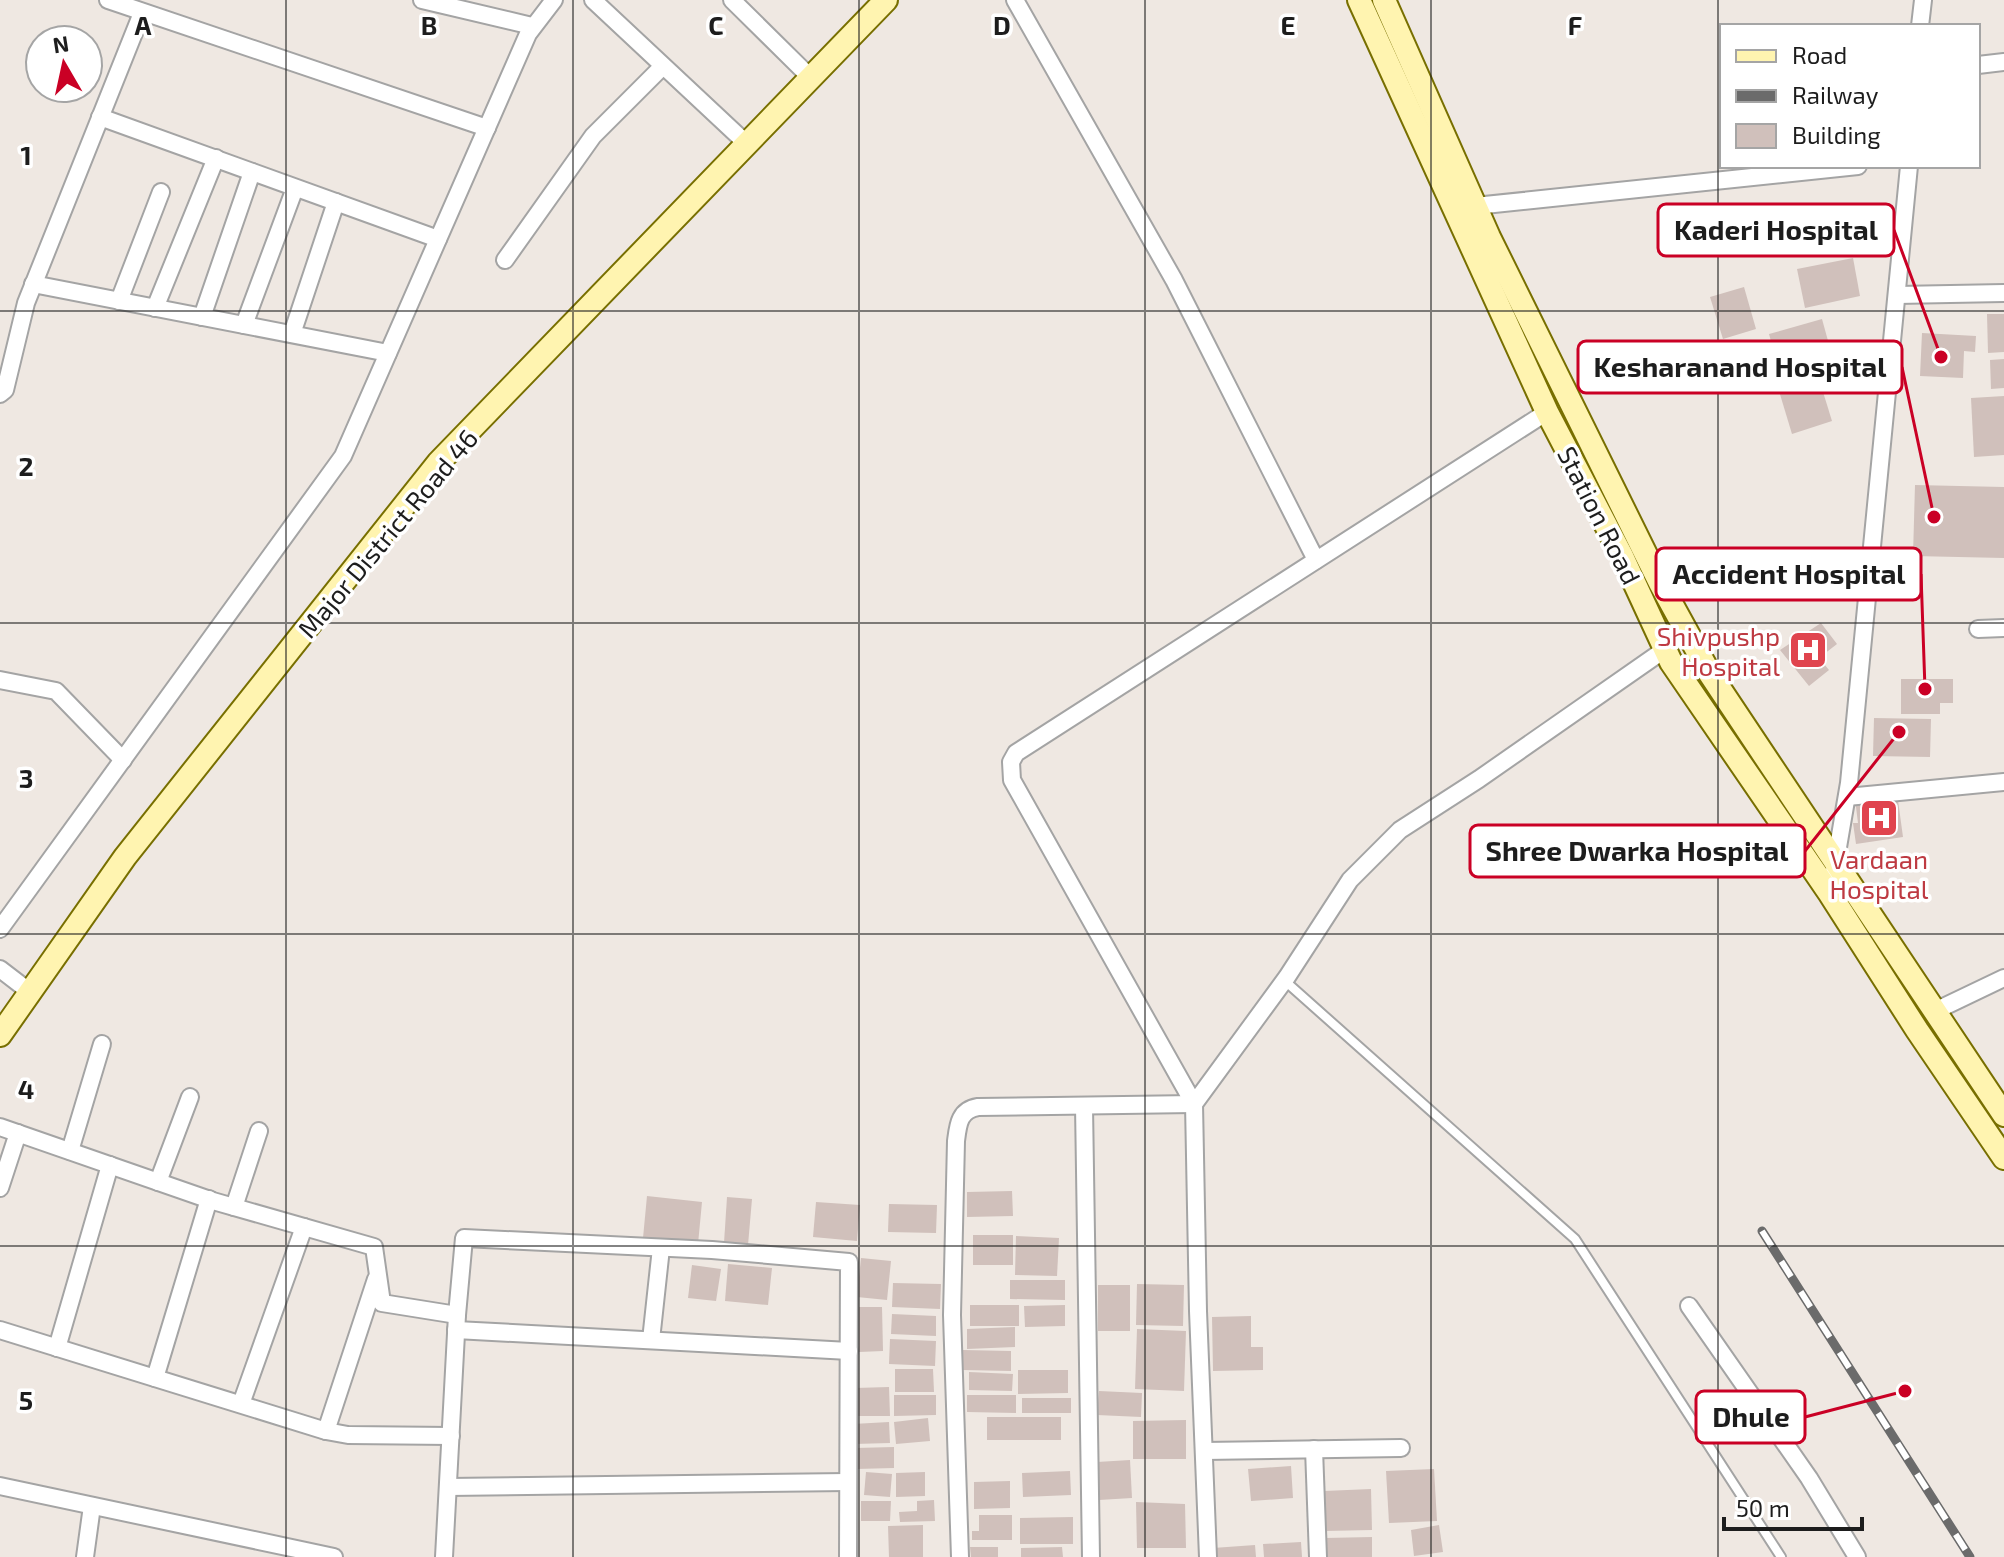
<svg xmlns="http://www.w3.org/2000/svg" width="2004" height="1557" viewBox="0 0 2004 1557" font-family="'Exo 2',sans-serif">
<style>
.building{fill:#d0c0bb}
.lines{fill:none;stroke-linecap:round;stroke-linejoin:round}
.service-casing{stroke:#a4a4a4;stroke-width:12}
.minor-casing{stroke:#a4a4a4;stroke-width:20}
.secondary-casing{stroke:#786f00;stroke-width:26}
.service{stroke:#fff;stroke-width:8}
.minor{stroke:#fff;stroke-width:16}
.secondary{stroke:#fff4b0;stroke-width:22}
.rail-casing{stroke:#6b6b6b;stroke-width:9}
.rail{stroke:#fff;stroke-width:6;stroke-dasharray:18;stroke-linecap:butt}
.grid{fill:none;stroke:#1d1d1d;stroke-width:2;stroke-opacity:0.55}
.labels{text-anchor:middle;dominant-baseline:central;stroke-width:7;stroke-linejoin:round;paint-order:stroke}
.street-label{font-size:26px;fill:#1d1d1d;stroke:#fff}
.health-label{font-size:26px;fill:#be3a42;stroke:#fff;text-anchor:end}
.grid-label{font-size:26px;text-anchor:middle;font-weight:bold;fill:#1d1d1d;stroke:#fff;stroke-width:7;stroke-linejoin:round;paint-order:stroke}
.leader{fill:none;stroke:#ca0025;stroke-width:3}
.callout-dot{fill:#ca0025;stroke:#fff;stroke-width:3}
.callout{fill:#fff;stroke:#ca0025;stroke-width:3}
.callout-label{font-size:28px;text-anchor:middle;font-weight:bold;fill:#1d1d1d}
</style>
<rect width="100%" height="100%" fill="#efe8e2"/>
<g class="building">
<polygon points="1853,258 1860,296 1805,308 1797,269"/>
<polygon points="1744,287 1756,329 1723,339 1710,297"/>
<polygon points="1987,314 2004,314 2004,352 1988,353"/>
<polygon points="1822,319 1833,359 1780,374 1769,334"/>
<polygon points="1922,333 1976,336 1975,352 1964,351 1963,378 1920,376"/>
<polygon points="2004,359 2004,388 1991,389 1990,360"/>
<polygon points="1819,379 1832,421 1792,434 1779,391"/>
<polygon points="2004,396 2004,455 1974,457 1971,398"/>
<polygon points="1915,485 2004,487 2004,558 1913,556"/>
<polygon points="1821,623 1837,644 1819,658 1829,670 1809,686 1780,650"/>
<polygon points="1901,679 1953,679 1953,703 1940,703 1940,714 1901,714"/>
<polygon points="1874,718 1931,719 1930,757 1873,756"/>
<polygon points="1897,793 1903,837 1856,844 1853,823 1858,823 1855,799"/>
<polygon points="1012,1191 1013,1216 967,1217 967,1192"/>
<polygon points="647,1196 702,1202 698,1244 643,1238"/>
<polygon points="727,1197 752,1199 748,1245 724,1243"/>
<polygon points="816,1202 860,1205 857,1241 813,1237"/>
<polygon points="889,1204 937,1205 936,1233 888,1232"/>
<rect x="973" y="1235" width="40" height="30"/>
<polygon points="1016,1236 1059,1238 1057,1276 1015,1275"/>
<polygon points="861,1258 891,1261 887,1300 857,1297"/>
<polygon points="728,1264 772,1268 768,1305 725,1301"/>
<polygon points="692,1265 721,1269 716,1301 688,1298"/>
<polygon points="1010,1280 1065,1280 1065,1300 1010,1299"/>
<polygon points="893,1283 941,1284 940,1309 892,1307"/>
<polygon points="1137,1284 1184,1285 1183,1326 1136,1325"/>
<rect x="1098" y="1285" width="32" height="46"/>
<rect x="970" y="1305" width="49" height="21"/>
<polygon points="1065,1305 1065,1326 1025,1327 1024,1306"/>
<polygon points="859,1307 882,1307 883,1351 859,1352"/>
<polygon points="892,1314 936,1316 936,1336 891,1334"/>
<polygon points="1251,1316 1251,1347 1263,1347 1263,1370 1213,1371 1212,1317"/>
<polygon points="1015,1327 1015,1347 967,1349 967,1329"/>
<polygon points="1137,1329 1186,1331 1184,1391 1135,1389"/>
<polygon points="890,1339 936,1341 935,1366 889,1364"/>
<polygon points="963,1350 1011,1351 1011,1371 963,1370"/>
<polygon points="895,1369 933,1369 934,1392 895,1392"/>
<polygon points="1018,1370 1068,1370 1068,1393 1018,1394"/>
<polygon points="969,1372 1013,1374 1012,1391 969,1390"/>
<polygon points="889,1387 890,1416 856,1416 855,1388"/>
<polygon points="1099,1391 1142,1393 1141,1417 1097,1415"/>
<polygon points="894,1395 936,1395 936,1415 894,1416"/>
<polygon points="967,1395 1016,1395 1016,1413 967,1412"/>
<rect x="1022" y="1398" width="49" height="15"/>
<rect x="987" y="1417" width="74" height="23"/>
<polygon points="928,1418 930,1441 896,1444 894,1422"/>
<polygon points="1186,1420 1186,1459 1133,1459 1133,1421"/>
<polygon points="889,1422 890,1443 854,1444 853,1424"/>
<polygon points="894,1447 894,1468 856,1469 855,1448"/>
<polygon points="1130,1460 1132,1498 1099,1500 1097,1462"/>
<polygon points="1291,1466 1293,1498 1251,1501 1248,1469"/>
<polygon points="1434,1469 1437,1521 1389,1523 1386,1471"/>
<polygon points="1070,1471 1071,1495 1023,1497 1022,1473"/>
<polygon points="866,1472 892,1474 890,1497 864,1495"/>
<polygon points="925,1472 925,1496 896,1497 896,1473"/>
<polygon points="1010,1481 1010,1508 974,1509 974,1482"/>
<polygon points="1371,1489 1372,1530 1325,1531 1324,1491"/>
<polygon points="934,1500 935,1521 900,1522 899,1512 917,1511 917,1501"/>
<polygon points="861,1501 891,1501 890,1521 861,1521"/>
<polygon points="1136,1502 1185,1504 1186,1548 1137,1548"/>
<polygon points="979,1515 1012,1515 1012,1540 972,1540 972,1531 979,1531"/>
<polygon points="1073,1517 1073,1544 1020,1544 1020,1518"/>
<polygon points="923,1525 923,1557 889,1557 888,1526"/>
<polygon points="1439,1525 1443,1552 1414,1556 1411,1530"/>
<polygon points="1372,1537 1372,1557 1325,1557 1325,1538"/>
<polygon points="1301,1542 1302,1557 1264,1557 1263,1544"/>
<polygon points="1255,1545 1256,1557 1214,1557 1213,1548"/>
<polygon points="970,1547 998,1547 998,1557 971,1557"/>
<polygon points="1062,1547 1063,1557 1021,1557 1021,1548"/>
</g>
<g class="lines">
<defs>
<polyline id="service" points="1285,981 1575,1239 1781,1557"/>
<g id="minor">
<polyline points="108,0 487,128"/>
<polyline points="422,0 532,26"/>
<polyline points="593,0 747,144"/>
<polyline points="732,0 811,78"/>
<polyline points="1015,0 1174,280 1316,560"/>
<polyline points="1920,26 1923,0"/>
<polyline points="1978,65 2004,62"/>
<polyline points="100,117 438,239"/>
<polyline points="1475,206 1858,166"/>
<polyline points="505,260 593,136 663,66"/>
<polyline points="33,284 388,353"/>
<polyline points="1897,295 2004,293"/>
<polyline points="119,301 161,192"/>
<polyline points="155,308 216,158"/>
<polyline points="202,317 252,172"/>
<polyline points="244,325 295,188"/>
<polyline points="292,334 336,202"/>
<polyline points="0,394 5,390 26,303 142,13"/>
<polyline points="1978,629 2004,628"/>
<polyline points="0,680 56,691 123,760"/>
<polyline points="1847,797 2004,782"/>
<polyline points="1830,894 1849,783 1909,166"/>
<polyline points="0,929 343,456 528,34 554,0"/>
<polyline points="0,969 30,992"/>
<polyline points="1935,1011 2004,978"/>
<polyline points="1084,1106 1091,1557"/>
<polyline points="0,1127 213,1201 374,1247 382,1303 457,1315"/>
<polyline points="70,1151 102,1044"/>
<polyline points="158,1182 190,1097"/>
<polyline points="0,1188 18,1133"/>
<polyline points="234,1207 259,1131"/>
<polyline points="1689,1306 1809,1478 1857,1557"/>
<polyline points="0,1330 326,1431 348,1435 451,1436"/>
<polyline points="456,1330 849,1351"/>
<polyline points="651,1340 661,1248"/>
<polyline points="57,1348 110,1165"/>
<polyline points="155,1378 209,1199"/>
<polyline points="241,1404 304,1227"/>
<polyline points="326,1431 376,1279"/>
<polyline points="1314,1449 1318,1557"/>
<polyline points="1204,1451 1401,1448"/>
<polyline points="0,1486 334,1557"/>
<polyline points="448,1487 848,1482"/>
<polyline points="85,1557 92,1506"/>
<polyline points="444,1557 457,1315 464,1238 712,1250 849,1262 848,1557"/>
<path d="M 960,1557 L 952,1315 L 956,1141 C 958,1125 959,1110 978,1107 L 1194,1104 L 1012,780 L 1011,762 L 1016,753 L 1547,412"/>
<polyline points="1208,1557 1198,1311 1194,1104 1287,977 1350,880 1400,830 1479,779 1664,650"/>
</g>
<g id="secondary">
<polyline points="1359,0 1547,412 1622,556 1671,662 1830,894 1917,1030 2004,1158"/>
<polyline points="1384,0 1489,237 1660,583 1710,674 2004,1115"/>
<polyline points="0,1035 125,857 438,463 886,0"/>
</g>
</defs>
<use href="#service" class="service-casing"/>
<use href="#minor" class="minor-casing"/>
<use href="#secondary" class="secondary-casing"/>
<use href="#service" class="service"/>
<use href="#minor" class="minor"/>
<use href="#secondary" class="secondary"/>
<defs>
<polyline id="rail" points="1762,1231 1970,1557"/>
</defs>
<use href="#rail" class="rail-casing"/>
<use href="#rail" class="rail"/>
</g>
<path class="grid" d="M 286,0 L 286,1557M 573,0 L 573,1557M 859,0 L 859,1557M 1145,0 L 1145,1557M 1431,0 L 1431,1557M 1718,0 L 1718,1557M 0,311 L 2004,311M 0,623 L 2004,623M 0,934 L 2004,934M 0,1246 L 2004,1246"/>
<defs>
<symbol id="hospital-square" viewBox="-11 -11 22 22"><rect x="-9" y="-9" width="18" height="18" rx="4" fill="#e0444e" stroke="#fff"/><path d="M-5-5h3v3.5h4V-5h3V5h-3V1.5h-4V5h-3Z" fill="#fff"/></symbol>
</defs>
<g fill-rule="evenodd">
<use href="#hospital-square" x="1786" y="628" width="44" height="44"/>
<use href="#hospital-square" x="1857" y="796" width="44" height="44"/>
</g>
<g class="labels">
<g class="street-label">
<text transform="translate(1600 515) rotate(63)">Station Road</text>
<text transform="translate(387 533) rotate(-50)">Major District Road 46</text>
</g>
<g class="health-label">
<text x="1780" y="635">Shivpushp<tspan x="1780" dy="30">Hospital</tspan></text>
<text x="1879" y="858" text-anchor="middle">Vardaan<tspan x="1879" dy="30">Hospital</tspan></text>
</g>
</g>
<g class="grid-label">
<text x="143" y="35">A</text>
<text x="429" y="35">B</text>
<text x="716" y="35">C</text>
<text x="1002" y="35">D</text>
<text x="1288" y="35">E</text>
<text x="1575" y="35">F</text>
<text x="26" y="165">1</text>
<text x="26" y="476">2</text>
<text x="26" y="788">3</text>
<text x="26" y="1099">4</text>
<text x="26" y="1410">5</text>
</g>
<path class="leader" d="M1941 357L1894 230M1934 517L1902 367M1925 689L1921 574M1899 732L1805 851M1905 1391L1805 1417"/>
<g class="callout-dot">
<circle cx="1941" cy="357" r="8"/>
<circle cx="1934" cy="517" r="8"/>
<circle cx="1925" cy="689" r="8"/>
<circle cx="1899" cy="732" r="8"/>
<circle cx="1905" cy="1391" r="8"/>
</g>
<g class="callout">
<rect x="1658" y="204" width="236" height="52" rx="8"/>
<rect x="1578" y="341" width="324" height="52" rx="8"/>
<rect x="1656" y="548" width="265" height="52" rx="8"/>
<rect x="1470" y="825" width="335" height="52" rx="8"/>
<rect x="1696" y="1391" width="109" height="52" rx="8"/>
</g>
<g class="callout-label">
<text x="1776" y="240">Kaderi Hospital</text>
<text x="1740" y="377">Kesharanand Hospital</text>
<text x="1789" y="584">Accident Hospital</text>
<text x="1637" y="861">Shree Dwarka Hospital</text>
<text x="1751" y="1427">Dhule</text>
</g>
<rect x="1720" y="24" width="260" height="144" fill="#ffffff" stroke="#a5a5a5" stroke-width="2"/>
<rect x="1736" y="50" width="40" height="12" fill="#fff4b0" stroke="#a5a5a5" stroke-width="2"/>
<text x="1792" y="64" font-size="24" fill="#1d1d1d">Road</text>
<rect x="1736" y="90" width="40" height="12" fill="#6b6b6b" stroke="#a5a5a5" stroke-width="2"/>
<text x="1792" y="104" font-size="24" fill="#1d1d1d">Railway</text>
<rect x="1736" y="124" width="40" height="24" fill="#d0c0bb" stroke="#a5a5a5" stroke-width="2"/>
<text x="1792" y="144" font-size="24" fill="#1d1d1d">Building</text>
<g transform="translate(64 64) rotate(351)"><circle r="38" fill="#ffffff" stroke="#a5a5a5" stroke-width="2"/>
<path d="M0-6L14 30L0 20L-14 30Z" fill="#ca0025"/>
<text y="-12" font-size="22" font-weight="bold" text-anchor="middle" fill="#1d1d1d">N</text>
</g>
<path d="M1724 1517v12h138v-12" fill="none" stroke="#1d1d1d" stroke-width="4"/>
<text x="1736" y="1517" font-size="24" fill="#1d1d1d" stroke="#ffffff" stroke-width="6" paint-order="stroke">50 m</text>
</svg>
